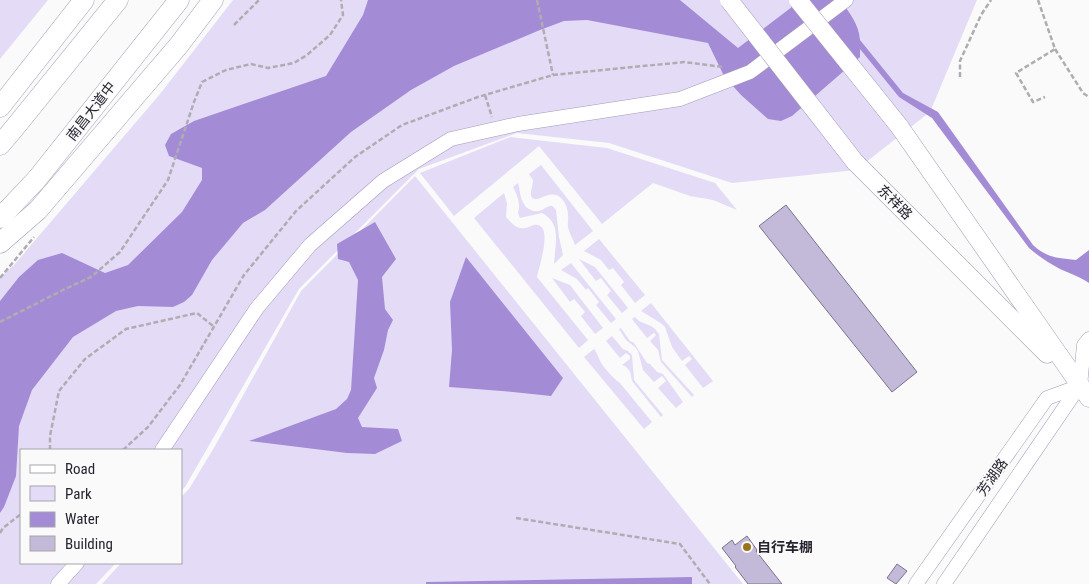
<svg xmlns="http://www.w3.org/2000/svg" width="1089" height="584" viewBox="0 0 1089 584" font-family="'Roboto Condensed','Noto Sans SC',sans-serif">
<style>
.green{fill:#e4dcf7}
.water{fill:#a48bd5}
.building{fill:#c3b9d9;stroke:#7c7290}
.lines{fill:none;stroke-linecap:round;stroke-linejoin:round}
.minor-casing{stroke:#a49ab9;stroke-width:15}
.major-casing{stroke:#a49ab9;stroke-width:19}
.highway-casing{stroke:#a49ab9;stroke-width:21}
.path{stroke:#afadb2;stroke-width:2.5;stroke-dasharray:5 2.5;stroke-linecap:butt}
.minor{stroke:#fff;stroke-width:14}
.major{stroke:#fff;stroke-width:18}
.highway{stroke:#fff;stroke-width:20}
.major-bridge-casing{stroke:#a49ab9;stroke-width:19;stroke-linecap:butt}
.major-bridge{stroke:#fff;stroke-width:18}
.poi-dot{fill:#9a731f;stroke:#fafafa;stroke-width:2}
.labels{text-anchor:middle;dominant-baseline:central;stroke-width:4;stroke-linejoin:round;paint-order:stroke}
.street-label{font-size:14px;fill:#27232f;stroke:#fafafa}
.poi-label{font-size:14px;font-weight:bold;fill:#27232f;stroke:#fafafa;text-anchor:start}
</style>
<rect width="100%" height="100%" fill="#fafafa"/>
<g class="green">
<polygon points="0,0 48,0 0,59"/>
<polygon points="233,0 977,0 930,112 856,170 732,183 609,143 517,133 419,169 299,289 185,487 181,491 181,450 21,450 21,563 116,563 96,584 0,584 0,277 14,265 160,94"/>
<polygon points="510,137 607,148 715,183 737,210 713,200 690,196 653,183 602,224 539,146 454,216 420,173"/>
<path d="M 541,165 L 593,231 L 575,245 C 573,239 569,233 568,227 C 567,223 569,219 568,215 C 568,209 565,201 560,197 C 548,188 536,206 531,196 C 530,192 533,185 533,180 L 529,174 Z"/>
<polygon points="415,176 743,584 102,584 121,563 181,563 181,497 189,489 215,446 301,291"/>
<path d="M 518,183 C 520,190 520,198 524,204 C 527,210 536,213 542,210 C 544,209 548,206 550,206 C 553,205 554,208 556,210 L 559,237 L 563,255 L 554,264 C 555,245 562,223 542,213 L 520,218 L 518,213 C 521,203 517,195 513,187 Z"/>
<path d="M 504,193 L 507,203 L 506,217 C 513,225 518,231 529,227 C 532,226 534,224 537,225 C 553,226 539,267 537,277 L 588,340 L 579,348 L 474,218 Z"/>
<polygon points="599,239 645,295 635,303 621,285 624,282 613,268 609,270 601,260 584,251"/>
<polygon points="579,259 595,267 628,308 622,313 607,295 611,291 601,278 596,281"/>
<polygon points="571,263 616,319 611,323 596,305 599,302 588,288 586,290 577,279 561,270"/>
<polygon points="552,278 570,285 603,328 595,334 581,316 585,312 574,299 570,302"/>
<polygon points="651,303 713,381 703,388 685,365 692,359 689,356 682,361 672,347 665,327 662,324 641,311"/>
<polygon points="635,317 639,321 651,326 655,329 659,334 662,360 694,395 692,397 661,362 658,350 650,341 656,335 654,333 647,338 632,319"/>
<polygon points="621,328 630,341 634,343 647,363 650,364 657,372 663,374 683,402 676,408 658,388 666,381 662,376 654,382 643,370 638,351 635,347 626,340 619,329"/>
<polygon points="612,336 623,349 628,351 632,355 634,380 663,415 661,417 632,381 630,371 625,366 622,365 630,359 630,356 626,353 620,358 606,341"/>
<path d="M 594,349 C 597,353 598,356 600,361 C 604,368 613,378 620,383 L 652,422 L 644,429 L 584,357 Z"/>
</g>
<g class="water">
<path d="M 368,0 L 680,0 L 738,48 L 801,0 L 840,0 C 849,12 859,24 860,40 L 903,93 L 938,112 L 1033,245 C 1047,258 1058,258 1076,260 L 1089,250 L 1089,283 C 1078,276 1071,274 1060,269 C 1049,263 1038,256 1029,248 L 932,118 L 899,97 L 860,49 L 860,57 L 792,116 L 781,121 L 768,119 L 741,95 L 724,76 L 708,43 L 587,20 L 564,21 L 540,30 L 454,66 L 411,90 L 351,132 L 265,210 L 243,223 L 212,260 L 192,295 L 184,302 L 173,307 L 138,306 L 116,311 L 73,337 L 32,390 L 19,426 L 16,476 L 4,507 L 0,513 L 0,301 L 19,277 L 38,260 L 62,253 L 105,273 L 128,265 L 182,212 L 202,180 L 202,168 L 169,156 L 165,145 L 171,134 L 194,121 L 326,76 L 363,15 Z"/>
<polygon points="375,222 396,259 382,277 385,309 393,320 388,330 384,350 374,378 377,388 358,418 362,427 398,429 402,441 375,454 347,453 249,441 336,409 347,399 351,390 358,280 349,262 338,259 337,244"/>
<polygon points="466,257 563,378 551,396 502,391 449,387 452,350 450,302"/>
<polygon points="692,577 692,584 426,584 426,582"/>
</g>
<g class="building">
<polygon points="786,205 917,372 892,392 759,226"/>
<polygon points="747,536 757,550 756,551 782,584 748,584 735,567 736,566 722,548 732,540 735,545"/>
<polygon points="897,564 907,571 896,584 887,578"/>
</g>
<g class="lines">
<defs>
<g id="minor">
<polyline points="162,450 257,308 310,245 383,181 451,139 518,124 680,99 750,72 846,0"/>
<polyline points="58,584 77,563"/>
<polyline points="916,584 1047,398 1080,386 1084,345 1089,339"/>
<polyline points="944,584 1080,385"/>
</g>
<g id="major">
<polyline points="899,126 1089,398"/>
<polyline points="855,162 1047,354"/>
</g>
<g id="highway">
<polyline points="0,107 84,0"/>
<polyline points="0,145 16,126 118,0"/>
<polyline points="0,218 37,179 179,0"/>
<polyline points="0,243 38,210 179,45 213,0"/>
</g>
</defs>
<use href="#minor" class="minor-casing"/>
<use href="#major" class="major-casing"/>
<use href="#highway" class="highway-casing"/>
<g class="path">
<polyline points="537,0 553,75"/>
<polyline points="1038,0 1055,49 1016,73 1033,102 1045,97"/>
<polyline points="234,25 259,0"/>
<polyline points="1055,49 1083,93 1089,97"/>
<polyline points="960,77 960,61 981,15 991,0"/>
<polyline points="485,95 492,117"/>
<polyline points="0,278 34,237"/>
<polyline points="0,322 65,289 91,277 120,252 168,180 194,102 202,82 226,70 251,64 268,68 294,63 307,55 330,35 343,15 341,0"/>
<polyline points="50,450 50,436 59,391 85,359 126,329 197,313 213,326"/>
<polyline points="123,450 148,427 180,385 244,275 296,211 355,157 402,125 478,97 553,75 684,62 723,67"/>
<polyline points="516,518 680,544 710,584"/>
<polyline points="0,533 3,528 21,514"/>
</g>
<use href="#minor" class="minor"/>
<use href="#major" class="major"/>
<use href="#highway" class="highway"/>
<defs>
<g id="major-bridge">
<polyline points="729,0 855,162"/>
<polyline points="798,0 899,126"/>
</g>
</defs>
<use href="#major-bridge" class="major-bridge-casing"/>
<use href="#major-bridge" class="major-bridge"/>
</g>
<circle class="poi-dot" cx="747" cy="547" r="5"/>
<g class="labels">
<g class="street-label">
<text transform="translate(91 111) rotate(-52)">南昌大道中</text>
<text transform="translate(895 202) rotate(45)">东祥路</text>
<text transform="translate(992 477) rotate(-55)">芳湖路</text>
</g>
<g class="poi-label">
<text x="757" y="547">自行车棚</text>
</g>
</g>
<rect x="20" y="449" width="162" height="115" fill="#fafafa" stroke="#a6a4a9"/>
<rect x="30" y="465" width="25" height="8" fill="#ffffff" stroke="#a6a4a9"/>
<text x="65" y="474" font-size="15" fill="#27232f">Road</text>
<rect x="30" y="486" width="25" height="15" fill="#e4dcf7" stroke="#a6a4a9"/>
<text x="65" y="499" font-size="15" fill="#27232f">Park</text>
<rect x="30" y="512" width="25" height="15" fill="#a48bd5" stroke="#a6a4a9"/>
<text x="65" y="524" font-size="15" fill="#27232f">Water</text>
<rect x="30" y="536" width="25" height="15" fill="#c3b9d9" stroke="#a6a4a9"/>
<text x="65" y="549" font-size="15" fill="#27232f">Building</text>
</svg>
